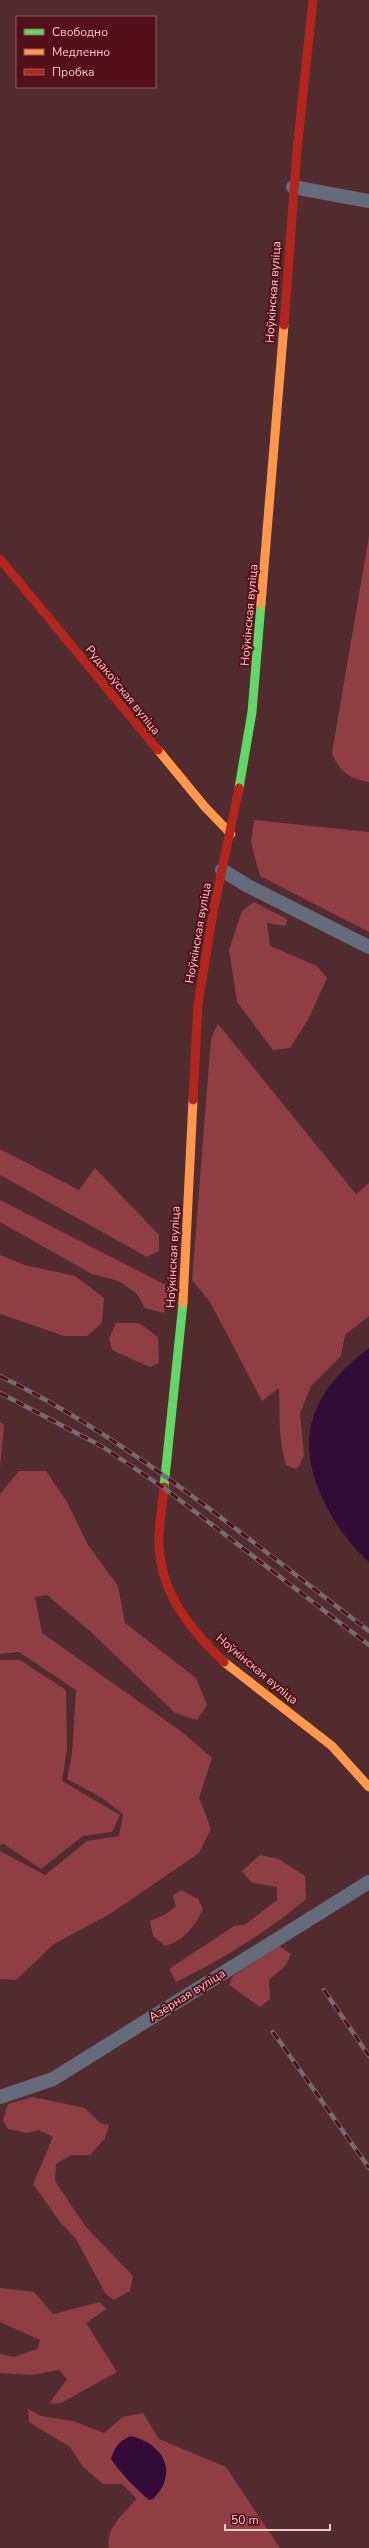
<svg xmlns="http://www.w3.org/2000/svg" width="369" height="2548" viewBox="0 0 369 2548" font-family="'Nunito Sans',sans-serif">
<style>
.green{fill:#8f3e43}
.water{fill:#320b37}
.lines{fill:none;stroke-linecap:round;stroke-linejoin:round}
.street{stroke:#666b7b;stroke-width:14}
.fast{stroke:#63d668;stroke-width:9}
.slow{stroke:#ff974d;stroke-width:9}
.jam{stroke:#b3261e;stroke-width:9}
.rail-casing{stroke:#786972;stroke-width:4.5}
.rail{stroke:#541018;stroke-width:3;stroke-dasharray:9;stroke-linecap:butt}
.labels{text-anchor:middle;dominant-baseline:central;stroke-width:4;stroke-linejoin:round;paint-order:stroke}
.street-label{font-size:12px;fill:#f4c9c8;stroke:#541018}
</style>
<rect width="100%" height="100%" fill="#512b2e"/>
<g class="green">
<path d="M 369,536 L 369,782 C 350,779 339,772 332,753 Z"/>
<polygon points="254,820 369,832 369,932 260,876 251,843"/>
<polygon points="254,902 287,919 286,926 267,923 270,946 317,966 327,978 308,1020 290,1048 273,1050 237,1002 229,950 242,911"/>
<path d="M 218,1024 L 356,1194 L 369,1183 L 369,1316 L 345,1335 L 341,1356 L 311,1386 L 300,1413 L 304,1455 L 299,1467 L 295,1469 L 286,1465 C 278,1439 280,1415 279,1388 L 262,1401 L 210,1302 L 192,1280 L 211,1038 Z"/>
<polygon points="0,1149 79,1190 95,1168 159,1235 159,1251 147,1257 0,1175"/>
<polygon points="0,1200 166,1285 168,1298 164,1313 145,1308 136,1293 119,1281 92,1274 0,1222"/>
<polygon points="0,1255 25,1265 75,1276 104,1298 102,1323 87,1336 64,1336 0,1314"/>
<polygon points="116,1323 139,1323 158,1337 159,1363 150,1367 112,1350 109,1339"/>
<polygon points="0,1422 4,1425 0,1468"/>
<polygon points="19,1471 46,1471 67,1502 88,1545 118,1586 125,1623 196,1678 207,1705 197,1720 175,1713 91,1632 47,1595 35,1597 42,1633 182,1732 212,1758 199,1798 211,1829 199,1853 110,1914 54,1944 16,1980 0,1979 0,1851 45,1875 87,1841 119,1836 123,1814 102,1798 67,1779 72,1754 76,1690 19,1652 0,1654 0,1494"/>
<polygon points="0,1660 20,1660 66,1690 67,1749 62,1781 120,1815 112,1832 83,1836 41,1869 4,1844 0,1845"/>
<path d="M 260,1855 L 279,1859 L 305,1876 L 306,1899 C 267,1932 222,1960 176,1982 L 169,1969 L 234,1926 L 246,1924 L 277,1900 L 277,1887 L 252,1883 L 242,1871 Z"/>
<path d="M 181,1890 L 198,1899 L 203,1909 C 194,1927 185,1940 165,1946 L 153,1936 L 150,1921 L 166,1914 L 176,1906 L 173,1896 Z"/>
<polygon points="279,1946 291,1954 286,1965 269,1980 270,1999 260,2007 229,1985 233,1976"/>
<polygon points="33,2097 85,2108 100,2123 109,2125 105,2138 90,2155 71,2155 56,2164 55,2181 86,2227 133,2276 130,2291 114,2300 105,2293 76,2239 60,2222 33,2184 53,2137 39,2130 27,2133 8,2129 3,2120 8,2104"/>
<polygon points="0,2288 34,2292 53,2314 100,2302 106,2309 86,2323 117,2372 61,2403 49,2404 67,2379 59,2370 32,2375 0,2373 0,2354 14,2357 37,2349 40,2340 0,2322"/>
<path d="M 28,2409 L 41,2416 L 73,2421 L 104,2433 L 123,2417 L 143,2413 L 159,2439 L 226,2467 L 280,2548 L 109,2548 C 105,2528 125,2512 137,2499 L 122,2484 L 103,2484 L 83,2467 L 70,2447 L 29,2422 Z"/>
</g>
<g class="water">
<path d="M 369,1348 L 369,1562 C 351,1546 336,1525 325,1504 C 292,1436 312,1392 369,1348 Z"/>
<path d="M 131,2436 C 164,2444 179,2473 153,2499 L 149,2500 C 134,2487 122,2475 111,2459 C 115,2446 119,2441 131,2436 Z"/>
</g>
<g class="lines">
<g class="street">
<polyline points="293,187 369,201"/>
<polyline points="222,870 248,886 369,947"/>
<polyline points="0,2097 53,2079 369,1882"/>
</g>
<g class="fast">
<polyline points="239,788 252,712 261,604"/>
<polyline points="164,1487 183,1303"/>
</g>
<g class="slow">
<polyline points="261,604 284,325"/>
<polyline points="158,750 205,807 231,834"/>
<polyline points="183,1303 193,1100"/>
<polyline points="224,1662 332,1746 369,1787"/>
</g>
<g class="jam">
<polyline points="284,325 297,150 313,0"/>
<polyline points="0,559 158,750"/>
<polyline points="193,1100 198,1004 213,913 239,788"/>
<path d="M 164,1487 C 163,1504 159,1522 159,1539 C 158,1590 189,1628 224,1662"/>
</g>
<defs>
<g id="rail">
<path d="M 0,1376 C 135,1442 249,1541 369,1631"/>
<polyline points="0,1393 103,1447 164,1488 369,1645"/>
<polyline points="324,1990 369,2056"/>
<polyline points="273,2032 369,2168"/>
</g>
</defs>
<use href="#rail" class="rail-casing"/>
<use href="#rail" class="rail"/>
</g>
<g class="labels">
<g class="street-label">
<text transform="translate(273 292) rotate(-86)">Ноўкінская вуліца</text>
<text transform="translate(249 615) rotate(-85)">Ноўкінская вуліца</text>
<text transform="translate(123 690) rotate(51)">Рудакоўская вуліца</text>
<text transform="translate(198 933) rotate(-80)">Ноўкінская вуліца</text>
<text transform="translate(173 1257) rotate(-87)">Ноўкінская вуліца</text>
<text transform="translate(257 1669) rotate(40)">Ноўкінская вуліца</text>
<text transform="translate(187 1995) rotate(-32)">Азёрная вуліца</text>
</g>
</g>
<rect x="16" y="16" width="140" height="72" fill="#541018" stroke="#945a5e"/>
<rect x="24" y="29" width="20" height="6" fill="#63d668" stroke="#945a5e"/>
<text x="52" y="36" font-size="12" fill="#f4c9c8">Свободно</text>
<rect x="24" y="49" width="20" height="6" fill="#ff974d" stroke="#945a5e"/>
<text x="52" y="56" font-size="12" fill="#f4c9c8">Медленно</text>
<rect x="24" y="69" width="20" height="6" fill="#b3261e" stroke="#945a5e"/>
<text x="52" y="76" font-size="12" fill="#f4c9c8">Пробка</text>
<path d="M225 2524v6h105v-6" fill="none" stroke="#f4c9c8" stroke-width="2"/>
<text x="231" y="2524" font-size="12" fill="#f4c9c8" stroke="#541018" stroke-width="3" paint-order="stroke">50 m</text>
</svg>
